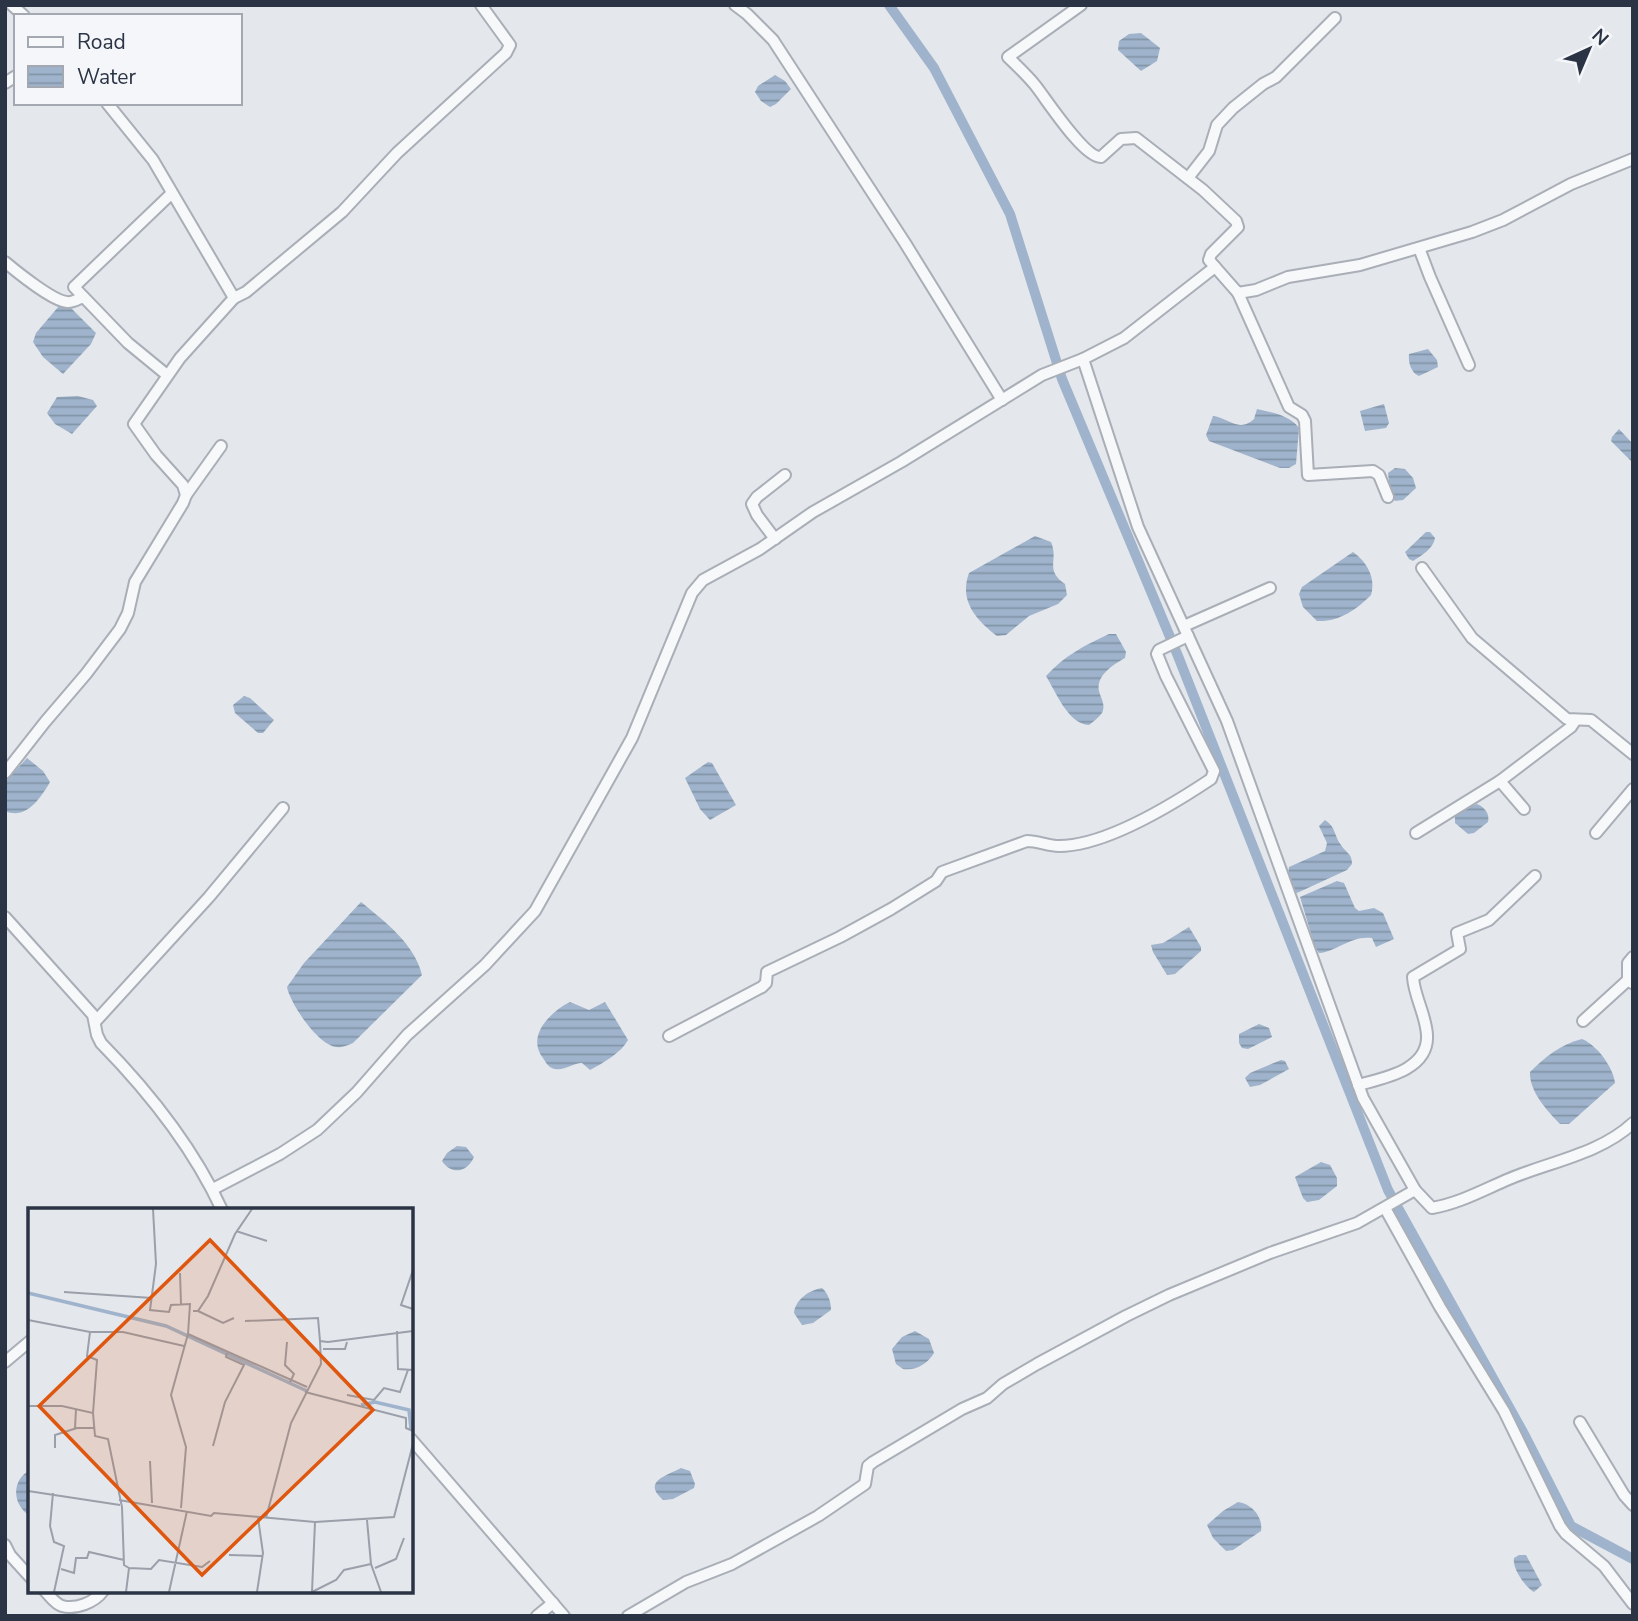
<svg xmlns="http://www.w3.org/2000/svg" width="1638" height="1621" viewBox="0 0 1638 1621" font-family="'Nunito Sans',sans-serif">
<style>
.water{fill:url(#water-rules)}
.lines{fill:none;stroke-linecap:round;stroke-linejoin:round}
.canal{stroke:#9fb4cc;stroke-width:10}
.minor-casing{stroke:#a9aeb7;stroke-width:14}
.minor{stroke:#f7f8fa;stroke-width:10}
.inset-river{fill:none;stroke:#9fb4cc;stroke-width:3.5}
.inset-road{fill:none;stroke:#9a9fa9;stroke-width:2}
.view{fill:#df570f;fill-opacity:0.15;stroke:#df570f;stroke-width:3.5}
.inset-edge{fill:none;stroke:#2b3445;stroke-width:3.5}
</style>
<defs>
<pattern id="water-rules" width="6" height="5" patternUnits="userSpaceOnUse" patternTransform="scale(1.75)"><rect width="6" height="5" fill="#9fb4cc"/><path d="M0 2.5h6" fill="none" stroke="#8293a7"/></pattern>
</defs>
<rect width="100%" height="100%" fill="#e4e7ec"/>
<g class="water">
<polygon points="1141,33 1160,48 1157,61 1141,71 1118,50 1119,41 1129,34"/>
<polygon points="775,75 785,81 791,89 776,104 770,107 761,101 755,92 758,86"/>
<polygon points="67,304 96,333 91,344 63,374 43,357 33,342 36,333 59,306"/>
<path d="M 1428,349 L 1437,360 L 1438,367 L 1419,376 C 1411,373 1408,362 1409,354 Z"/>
<polygon points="78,396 93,400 97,406 72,434 55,424 47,413 57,397"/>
<polygon points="1384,404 1389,423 1386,428 1365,431 1360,411"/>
<path d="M 1257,409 C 1273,413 1289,415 1299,428 L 1296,464 L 1289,468 L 1280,468 L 1209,441 L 1206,435 L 1213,416 C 1229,418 1239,433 1254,419 Z"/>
<polygon points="1619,429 1633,444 1633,463 1611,441 1612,437"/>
<polygon points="1395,468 1405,469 1413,478 1416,488 1403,500 1395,501 1390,492 1388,473"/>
<path d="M 1426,532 L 1430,532 L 1435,538 C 1433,549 1422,555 1413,561 L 1409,559 L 1405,552 Z"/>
<path d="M 1035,536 L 1051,542 C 1059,561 1044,569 1065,584 L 1067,595 L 1058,604 L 1029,616 L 1006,635 L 997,636 C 975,619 959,600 969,573 Z"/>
<path d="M 1353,552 C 1367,562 1376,578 1371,595 C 1356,610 1339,622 1317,621 L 1303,607 L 1299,594 L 1302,587 Z"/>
<path d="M 1109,634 L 1116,634 L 1126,652 L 1125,658 C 1113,665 1096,675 1099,691 C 1101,699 1106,705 1102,713 C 1099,717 1093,722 1089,725 C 1068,724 1056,692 1046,676 C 1064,656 1085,645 1109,634 Z"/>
<polygon points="244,696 250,698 274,720 263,733 258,733 235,713 233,705"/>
<path d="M 27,758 L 43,771 L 50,782 C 40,799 26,820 5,811 L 5,782 Z"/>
<polygon points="708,762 712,763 736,805 710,820 700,809 685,778"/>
<path d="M 1477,804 C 1484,807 1490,813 1488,822 L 1474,833 L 1468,834 L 1455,823 L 1455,816 L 1459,811 Z"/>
<path d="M 1325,820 C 1336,827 1334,836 1341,845 C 1346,853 1352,853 1352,864 L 1347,870 L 1297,893 C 1290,888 1287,876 1289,867 L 1325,851 L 1327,843 L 1319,826 Z"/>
<path d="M 1337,881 L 1344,883 L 1355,908 L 1359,911 L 1374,908 L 1383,913 L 1394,939 L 1376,947 L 1372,938 C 1351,935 1338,951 1319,953 L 1315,947 L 1300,897 Z"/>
<path d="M 361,902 C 384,921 415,944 422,975 L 353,1043 C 348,1045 342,1048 337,1047 C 318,1046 290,1003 287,987 L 304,963 Z"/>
<polygon points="1189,927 1201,947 1201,951 1175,974 1167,975 1153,952 1151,945 1163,943"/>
<path d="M 570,1002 L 589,1010 L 605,1002 L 628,1040 C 621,1053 603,1063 590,1070 L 582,1063 C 573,1063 564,1071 555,1069 C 549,1068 546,1063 543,1058 C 526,1036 550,1012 570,1002 Z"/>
<polygon points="1259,1024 1269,1028 1272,1037 1248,1049 1242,1048 1239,1043 1239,1034"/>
<path d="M 1582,1039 C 1597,1045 1613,1067 1615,1083 L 1569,1124 L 1560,1124 C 1547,1111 1529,1091 1530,1072 C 1545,1057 1561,1044 1582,1039 Z"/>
<polygon points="1281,1060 1285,1061 1289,1069 1260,1085 1250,1087 1245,1078 1250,1073"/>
<path d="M 457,1146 L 466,1147 L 474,1157 C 467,1173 451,1175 442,1161 L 447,1153 Z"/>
<polygon points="1321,1162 1330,1165 1337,1178 1337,1186 1319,1200 1307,1202 1303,1198 1295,1177"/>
<path d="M 822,1288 C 828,1293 831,1302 831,1310 L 813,1323 L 802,1325 L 794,1313 C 795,1300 809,1290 822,1288 Z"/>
<path d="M 915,1331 L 929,1339 L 934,1353 C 927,1364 916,1371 903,1369 L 896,1364 L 892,1349 L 902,1337 Z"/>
<path d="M 681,1468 L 690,1471 L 695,1484 L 694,1488 L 673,1499 L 663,1500 C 642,1481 666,1476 681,1468 Z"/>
<path d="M 30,1470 L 30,1516 C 12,1505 11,1480 30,1470 Z"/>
<path d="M 1238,1502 C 1252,1504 1263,1517 1261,1531 L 1233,1550 L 1226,1551 L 1213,1538 L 1207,1525 L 1223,1511 Z"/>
<path d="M 1519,1555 L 1526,1555 L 1542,1585 L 1534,1592 C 1525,1587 1512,1568 1514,1558 Z"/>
</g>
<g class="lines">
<polyline class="canal" points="889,5 934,68 1010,214 1062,379 1178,656 1388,1190 1524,1434 1571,1526 1633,1559"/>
<defs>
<g id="minor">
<polyline points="12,5 24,16"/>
<polyline points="735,5 747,14 773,40 905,243 1002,400"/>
<path d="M 1081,5 L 1008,57 C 1017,66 1027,75 1035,85 C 1047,100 1084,158 1101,157 L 1121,139 L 1136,138 L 1203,190 L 1236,221 L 1238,227 L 1211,254 L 1209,260 L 1238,293 L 1256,290 L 1288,277 L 1360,265 L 1472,232 L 1503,220 L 1571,184 L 1633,159"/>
<polyline points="5,83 16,76"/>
<polyline points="1188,178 1209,151 1217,125 1233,108 1263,84 1276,77 1335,18"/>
<polyline points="1419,248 1430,277 1469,365"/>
<path d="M 5,262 C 17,272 53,301 67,302 C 72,303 78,299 83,297"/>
<path d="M 1215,267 L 1124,338 L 1083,359 L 1138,527 L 1227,721 L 1363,1098 L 1415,1190 L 1432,1208 C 1460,1203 1483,1190 1509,1179 C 1549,1162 1600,1154 1633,1123"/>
<polyline points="1238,293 1289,407 1302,415 1305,421 1308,475 1373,471 1379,475 1388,497"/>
<polyline points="234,298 246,292 342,212 397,153 506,53 510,45 481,5"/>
<polyline points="167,375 128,343 74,287 171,194"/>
<polyline points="186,495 221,446"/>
<polyline points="775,539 757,515 752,504 757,497 785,475"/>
<polyline points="1422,568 1472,638 1567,719 1591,720 1633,754"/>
<polyline points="1184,626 1270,588"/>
<polyline points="5,773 45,722 86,674 120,629 128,613 135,582 183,503 186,495 183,485 156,455 134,424 180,358 234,298 153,160 107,103"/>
<polyline points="1524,809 1500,781 1571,727 1575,721"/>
<polyline points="1416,833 1500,781"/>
<polyline points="1596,833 1633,789"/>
<path d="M 5,917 L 93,1015 L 97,1035 L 101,1043 C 149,1092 193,1147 222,1210"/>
<polyline points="1632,983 1628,980 1628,963 1633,957"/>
<polyline points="1583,1021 1628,980"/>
<polyline points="95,1022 209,897 283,808"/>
<path d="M 669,1036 L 762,987 L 766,983 L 767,972 L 840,937 L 891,909 L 936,881 L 942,872 L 1027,841 C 1038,841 1048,846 1059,846 C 1106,846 1172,805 1211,779 L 1214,771 L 1166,676 L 1157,654 L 1159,650 L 1188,636"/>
<path d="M 1358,1085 C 1384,1078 1429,1070 1427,1035 C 1426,1015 1414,996 1413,977 L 1460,949 L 1457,933 L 1489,920 L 1535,876"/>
<polyline points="213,1189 280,1154 317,1130 357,1092 407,1035 485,965 535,911 632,738 692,593 703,580 760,549 813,512 901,462 1042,375 1083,359"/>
<polyline points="1385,1208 1440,1307 1504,1411 1560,1526 1566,1534 1604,1566 1633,1604"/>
<polyline points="5,1362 30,1341"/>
<polyline points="1580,1422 1624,1495 1633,1505"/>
<polyline points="411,1439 564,1616"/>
<polyline points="5,1545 10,1555 30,1577"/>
<path d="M 45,1591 C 50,1596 55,1604 62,1606 C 76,1610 95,1602 103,1591"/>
<polyline points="537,1616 553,1603"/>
<polyline points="628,1616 686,1582 732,1564 818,1516 865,1484 868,1466 873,1462 962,1409 987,1398 1003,1384 1037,1364 1126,1316 1169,1295 1270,1253 1357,1223 1415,1190"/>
</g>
</defs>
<use href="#minor" class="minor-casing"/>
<use href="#minor" class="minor"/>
</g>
<g transform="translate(28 1208)">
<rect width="385" height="385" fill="#e4e7ec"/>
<path class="inset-river" d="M 0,85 L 138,118 L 279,183M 333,197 L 347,194 L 381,202 L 383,221"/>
<path class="inset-road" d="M 125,1 L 128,56 L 122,102 L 141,104 L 143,97 L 162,96 L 160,126 L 279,179M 208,23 L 239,33M 385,62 L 373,97 L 385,101M 152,65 L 153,96M 36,84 L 124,90M 165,103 L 170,103 L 180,88 L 207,26 L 224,1M 170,103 L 195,115 L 206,110M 0,112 L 62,124 L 95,124 L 156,138M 217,113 L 290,110 L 292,133 L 300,134 L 385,123M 369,123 L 370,161 L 385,162M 62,124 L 59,148 L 69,152 L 65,205M 259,134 L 257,157 L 266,166 L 262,174M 295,141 L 317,141 L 319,134M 277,184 L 378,210 L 378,220 L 385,223M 319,187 L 346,192 L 356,180 L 372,184 L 380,162M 0,198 L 34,198 L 65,205 L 67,228 L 80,231 L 94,299 L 96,357 L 101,360 L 98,384M 48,201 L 47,220 L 66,220M 185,238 L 197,194 L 216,157 L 198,149 L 199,145M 27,240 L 27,227 L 49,220M 122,253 L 124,295M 0,283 L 92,297M 25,285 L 22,318 L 26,334 L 36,338 L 26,384M 91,292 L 183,308 L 186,305 L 287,314 L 366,309 L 385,236M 153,300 L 158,239 L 143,187 L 160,126M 238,310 L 263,215 L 293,156 L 292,133M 339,312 L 343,356 L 353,384M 201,347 L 234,348M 101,360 L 123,361 L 131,352 L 174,359 L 182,353M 347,360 L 368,351 L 376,330M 33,361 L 46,365 L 48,350 L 59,350 L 61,344 L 96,352M 141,384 L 159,303M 229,384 L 235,345 L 230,310M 284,384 L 287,314M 284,384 L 308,372 L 316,362 L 343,356"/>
<path class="view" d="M 182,32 L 345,202 L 174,367 L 11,198 Z"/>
<rect width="385" height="385" class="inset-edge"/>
</g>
<rect width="1638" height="1621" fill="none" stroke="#2b3445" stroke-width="14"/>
<rect x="14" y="14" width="228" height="91" fill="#f4f6f9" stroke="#a4a8b1" stroke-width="2"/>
<rect x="28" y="37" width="35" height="10" fill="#f7f8fa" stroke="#a4a8b1" stroke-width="2"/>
<text x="77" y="49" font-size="21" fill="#2b3445">Road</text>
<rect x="28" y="66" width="35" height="21" fill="url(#water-rules)" stroke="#a4a8b1" stroke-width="2"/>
<text x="77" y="84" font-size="21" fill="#2b3445">Water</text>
<g transform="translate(1589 49) rotate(44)" stroke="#f4f6f9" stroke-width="5" paint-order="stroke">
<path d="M0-5L12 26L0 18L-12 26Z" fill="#2b3445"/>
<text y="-10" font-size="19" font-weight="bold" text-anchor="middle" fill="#2b3445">N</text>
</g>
</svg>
